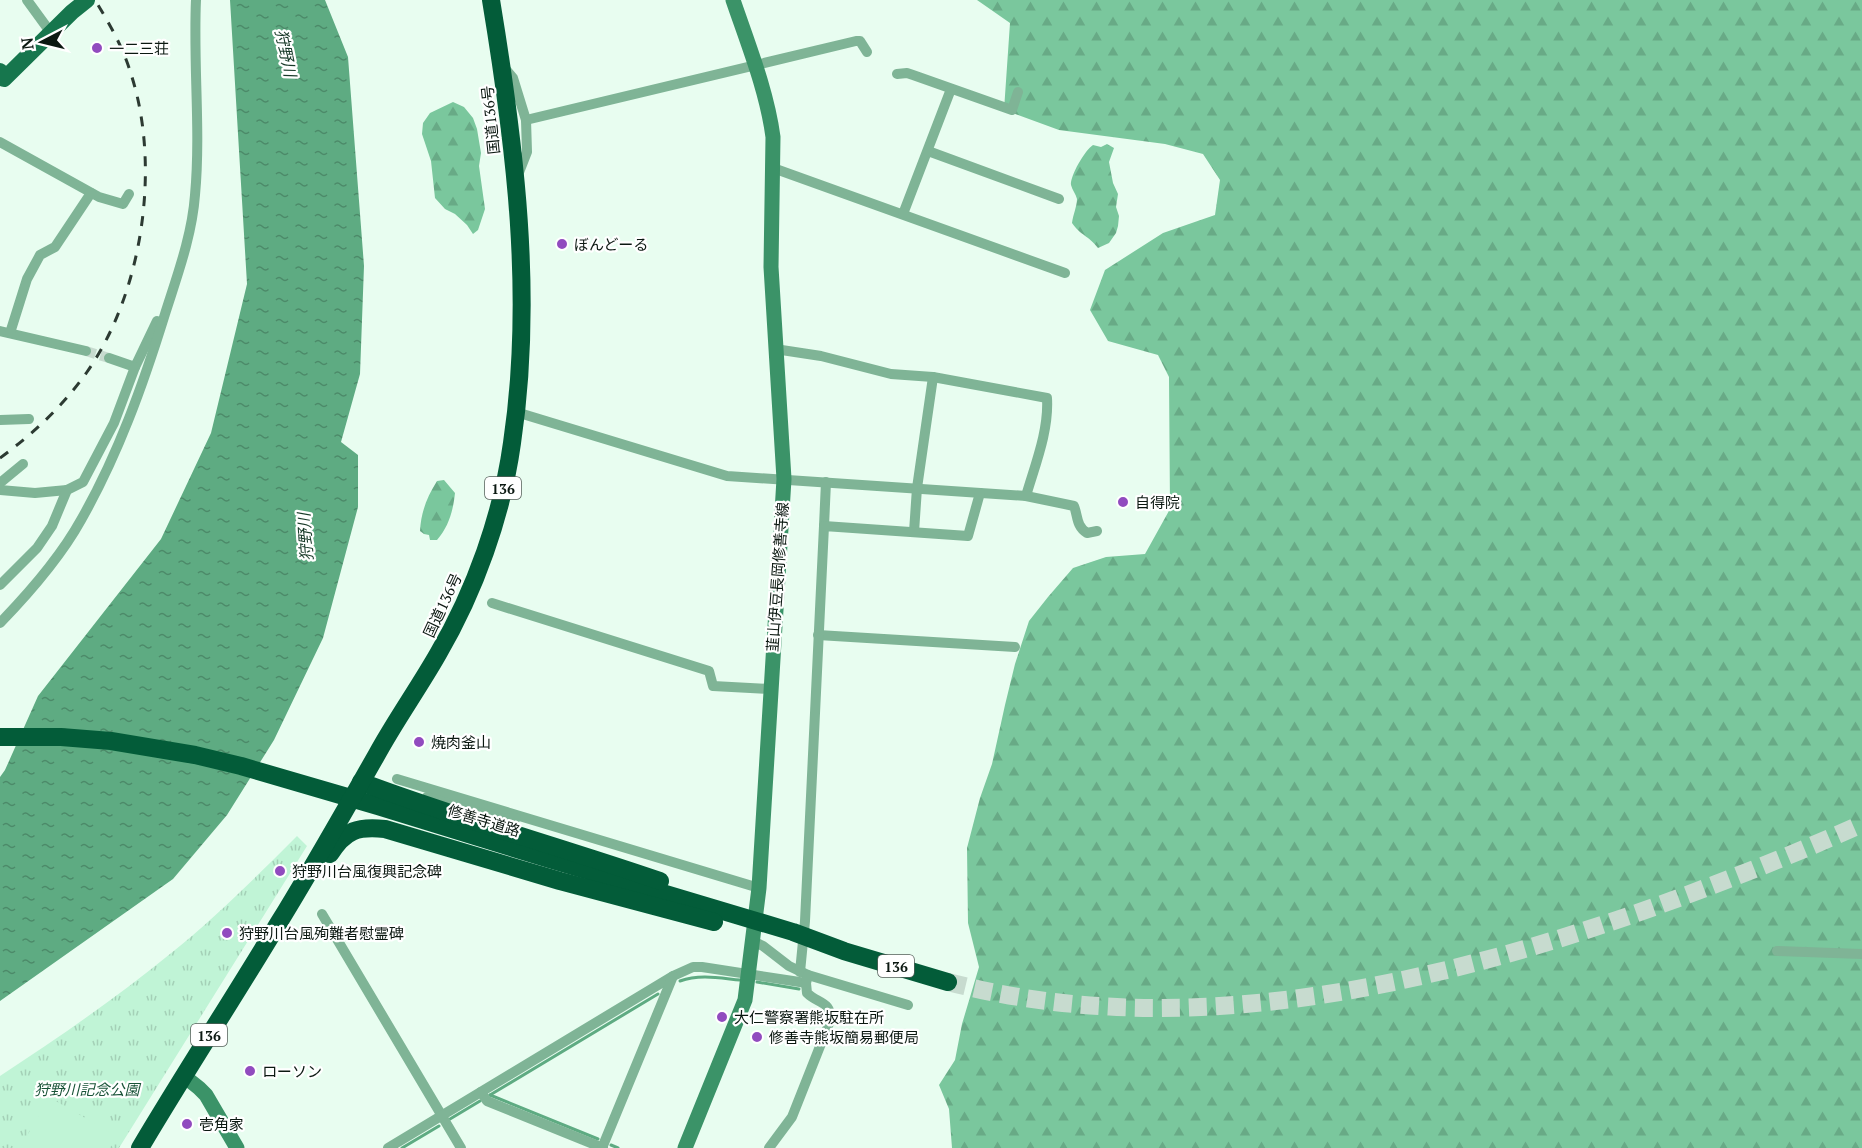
<svg xmlns="http://www.w3.org/2000/svg" width="1862" height="1148" viewBox="0 0 1862 1148" font-family="'PT Serif','Noto Sans JP',serif">
<style>
.grass{fill:url(#grass-tufts)}
.forest{fill:url(#forest-firs)}
.garden{fill:#c0f4d6}
.water{fill:url(#water-ripples)}
.lines{fill:none;stroke-linecap:round;stroke-linejoin:round}
.stream{stroke:#5eab82;stroke-width:3}
.street-tunnel{stroke:#c7dbcf;stroke-width:10;stroke-dasharray:10 5;stroke-linecap:butt}
.highway-tunnel{stroke:#c7dbcf;stroke-width:18;stroke-dasharray:18 9;stroke-linecap:butt}
.street{stroke:#7fb496;stroke-width:10}
.secondary{stroke:#3b9368;stroke-width:15}
.primary{stroke:#16764d;stroke-width:16}
.highway{stroke:#035c39;stroke-width:18}
.rail{stroke:#2c3a32;stroke-width:3;stroke-dasharray:10 10;stroke-linecap:butt}
.poi-dot{fill:#914bbf;stroke:#fff;stroke-width:2}
.labels{text-anchor:middle;dominant-baseline:central;stroke-width:4.5;stroke-linejoin:round;paint-order:stroke}
.shield{fill:#fff;stroke:#545d58;stroke-width:1.5}
.shield-label{font-size:14px;font-weight:bold;fill:#0b1811}
.poi-label{font-size:15px;fill:#0b1811;stroke:#fff;text-anchor:start}
.street-label{font-size:15px;fill:#0b1811;stroke:#fff}
.park-label{font-size:15px;font-style:italic;fill:#1a5439;stroke:#fff}
.water-label{font-size:16px;font-style:italic;fill:#183a29;stroke:#fff}
</style>
<defs>
<pattern id="grass-tufts" width="24" height="20" patternUnits="userSpaceOnUse" patternTransform="scale(1.5)"><rect width="24" height="20" fill="#c0f4d6"/><path d="M3 7l-1-3M5 7V3M7 7l1-3M15 17l-1-3M17 17v-4M19 17l1-3" fill="none" stroke="#a4d0b7"/></pattern>
<pattern id="forest-firs" width="22" height="20" patternUnits="userSpaceOnUse" patternTransform="scale(1.5)"><rect width="22" height="20" fill="#7ac79d"/><path d="M5 1l3.5 6h-7zM16 11l3.5 6h-7z" fill="#68aa86"/></pattern>
<pattern id="water-ripples" width="26" height="14" patternUnits="userSpaceOnUse" patternTransform="scale(1.5)"><rect width="26" height="14" fill="#5eab82"/><path d="M2 4q2-2 4 0t4 0M15 11q2-2 4 0t4 0" fill="none" stroke="#4c8a69"/></pattern>
</defs>
<rect width="100%" height="100%" fill="#e8fdf0"/>
<path class="grass" d="M 297,836 L 307,846 L 119,1148 L 0,1148 L 0,1076 C 58,1038 116,998 170,954 C 215,918 256,877 297,836 Z"/>
<g class="forest">
<polygon points="977,0 1862,0 1862,1148 952,1148 949,1109 939,1085 955,1060 962,1024 979,967 968,923 967,848 980,798 992,764 1005,705 1015,664 1029,621 1048,597 1073,568 1106,557 1145,554 1170,509 1169,377 1158,355 1108,341 1090,310 1105,270 1163,233 1215,215 1220,180 1203,154 1165,144 1059,130 1004,110 1010,23"/>
<polygon points="453,102 464,107 473,118 477,129 481,153 479,166 485,209 478,230 473,234 467,225 455,214 445,209 435,198 431,161 422,134 423,123 430,113"/>
<path d="M 1107,144 L 1114,148 L 1109,162 L 1113,183 L 1118,194 L 1116,207 L 1119,216 L 1118,226 L 1116,233 L 1109,243 L 1098,248 C 1088,235 1081,236 1072,223 C 1073,215 1077,206 1077,199 C 1076,194 1072,190 1071,185 C 1070,176 1085,150 1093,145 L 1101,147 Z"/>
<path d="M 444,480 L 455,493 C 453,511 449,526 437,540 L 430,540 L 429,535 L 424,534 L 420,531 C 421,512 427,497 437,481 Z"/>
</g>
<polygon class="garden" points="49,1097 116,1136 110,1148 20,1148"/>
<polygon class="water" points="230,0 325,0 348,57 364,266 360,374 341,442 358,455 358,507 323,638 274,740 227,815 173,879 0,1001 0,777 5,770 38,696 161,539 211,433 247,284"/>
<g class="lines">
<g class="stream">
<path d="M 680,981 C 700,974 719,978 740,980"/>
<polyline points="757,982 799,989"/>
<polyline points="490,1095 658,994"/>
<polyline points="490,1095 598,1139"/>
<polyline points="450,1119 480,1101"/>
<polyline points="611,1145 618,1148"/>
<polyline points="402,1148 439,1126"/>
</g>
<polyline class="street-tunnel" points="86,351 109,358"/>
<path class="highway-tunnel" d="M 948,982 C 1177,1042 1418,989 1637,913 C 1713,886 1788,857 1862,824"/>
<g class="street">
<polyline points="27,0 51,33"/>
<polyline points="503,66 513,78 526,120 527,152 518,175"/>
<polyline points="897,74 907,73 913,75 1012,110 1018,92"/>
<polyline points="526,120 856,41 860,41 867,52"/>
<polyline points="0,142 99,197 123,204 129,194"/>
<polyline points="928,151 1059,199"/>
<polyline points="773,168 1065,273"/>
<polyline points="903,214 951,89"/>
<polyline points="0,331 86,351"/>
<polyline points="10,333 27,279 40,255 55,247 91,193"/>
<path d="M 775,349 L 821,356 L 891,374 L 933,377 L 1047,398 C 1049,431 1035,465 1026,496"/>
<polyline points="109,358 135,367 157,321"/>
<path d="M 516,412 L 727,476 L 1026,496 L 1074,506 C 1078,516 1076,526 1087,533 L 1097,531"/>
<polyline points="0,420 29,419"/>
<polyline points="0,483 23,464"/>
<polyline points="0,490 35,493 67,490"/>
<polyline points="824,526 826,482"/>
<polyline points="914,532 917,488 933,377"/>
<polyline points="0,585 37,548 52,526 67,490 83,482 114,423 135,367"/>
<polyline points="492,603 709,671 713,686 770,689"/>
<path d="M 0,623 C 30,592 60,558 81,520 C 118,455 143,385 165,314 C 177,276 192,236 195,195 C 201,130 193,65 196,0"/>
<polyline points="818,635 1015,647"/>
<polyline points="397,779 759,888"/>
<polyline points="427,797 501,819 516,818"/>
<polyline points="322,914 461,1148"/>
<polyline points="753,941 763,946 789,966 808,975 908,1005"/>
<polyline points="1777,951 1862,954"/>
<polyline points="800,972 805,921 824,526 968,536 980,493"/>
<polyline points="481,1092 487,1101 603,1148"/>
<polyline points="388,1148 673,976 693,967 702,967 806,983"/>
<polyline points="602,1148 673,976"/>
<path d="M 769,1148 L 792,1117 L 830,1021 C 832,1001 818,1004 807,993 L 806,983 L 808,975"/>
</g>
<g class="secondary">
<polyline points="184,1076 199,1088 206,1095 237,1148"/>
<path d="M 685,1148 L 745,1000 L 759,888 L 784,479 L 771,267 L 773,137 C 767,91 748,44 733,0"/>
</g>
<polyline class="primary" points="0,71 4,79 72,12 87,0"/>
<g class="highway">
<polyline points="0,737 61,737 111,741 195,755 241,766 378,806 549,859 793,932 844,951 948,982"/>
<path d="M 361,782 C 459,819 561,847 660,881"/>
<path d="M 330,854 C 345,830 358,826 385,829 L 560,881 L 714,922"/>
<path d="M 140,1148 C 185,1072 233,999 278,924 C 312,869 344,812 376,756 C 395,721 418,689 438,654 C 475,591 502,515 512,443 C 534,296 515,145 491,0"/>
</g>
<path class="rail" d="M 0,458 C 34,433 63,406 87,372 C 143,292 161,166 131,74 C 123,47 109,23 95,0"/>
</g>
<g class="poi-dot">
<circle cx="97" cy="48" r="6"/>
<circle cx="562" cy="244" r="6"/>
<circle cx="1123" cy="502" r="6"/>
<circle cx="419" cy="742" r="6"/>
<circle cx="280" cy="871" r="6"/>
<circle cx="227" cy="933" r="6"/>
<circle cx="722" cy="1017" r="6"/>
<circle cx="757" cy="1037" r="6"/>
<circle cx="250" cy="1071" r="6"/>
<circle cx="187" cy="1124" r="6"/>
</g>
<g class="labels">
<g class="shield">
<rect x="485" y="477" width="36" height="22" rx="4.5"/>
<rect x="878" y="955" width="36" height="22" rx="4.5"/>
<rect x="191" y="1024" width="36" height="22" rx="4.5"/>
</g>
<g class="shield-label">
<text x="503" y="488">136</text>
<text x="896" y="966">136</text>
<text x="209" y="1035">136</text>
</g>
<g class="poi-label">
<text x="109" y="48">一二三荘</text>
<text x="574" y="244">ぼんどーる</text>
<text x="1135" y="502">自得院</text>
<text x="431" y="742">焼肉釜山</text>
<text x="292" y="871">狩野川台風復興記念碑</text>
<text x="239" y="933">狩野川台風殉難者慰霊碑</text>
<text x="734" y="1017">大仁警察署熊坂駐在所</text>
<text x="769" y="1037">修善寺熊坂簡易郵便局</text>
<text x="262" y="1071">ローソン</text>
<text x="199" y="1124">壱角家</text>
</g>
<g class="street-label">
<text transform="translate(490 120) rotate(-96)">国道136号</text>
<text transform="translate(777 577) rotate(-86)">韮山伊豆長岡修善寺線</text>
<text transform="translate(442 605) rotate(-65)">国道136号</text>
<text transform="translate(484 820) rotate(17)">修善寺道路</text>
</g>
<g class="park-label">
<text x="87" y="1089">狩野川記念公園</text>
</g>
<g class="water-label">
<text transform="translate(286 53) rotate(78)">狩野川</text>
<text transform="translate(305 537) rotate(-94)">狩野川</text>
</g>
</g>
<g transform="translate(42 42) rotate(263)" stroke="#ffffff" stroke-width="4.5" paint-order="stroke">
<path d="M0-4.5L10 22L0 15L-10 22Z" fill="#0b1811"/>
<text y="-9" font-size="16" font-weight="bold" text-anchor="middle" fill="#0b1811">N</text>
</g>
</svg>
